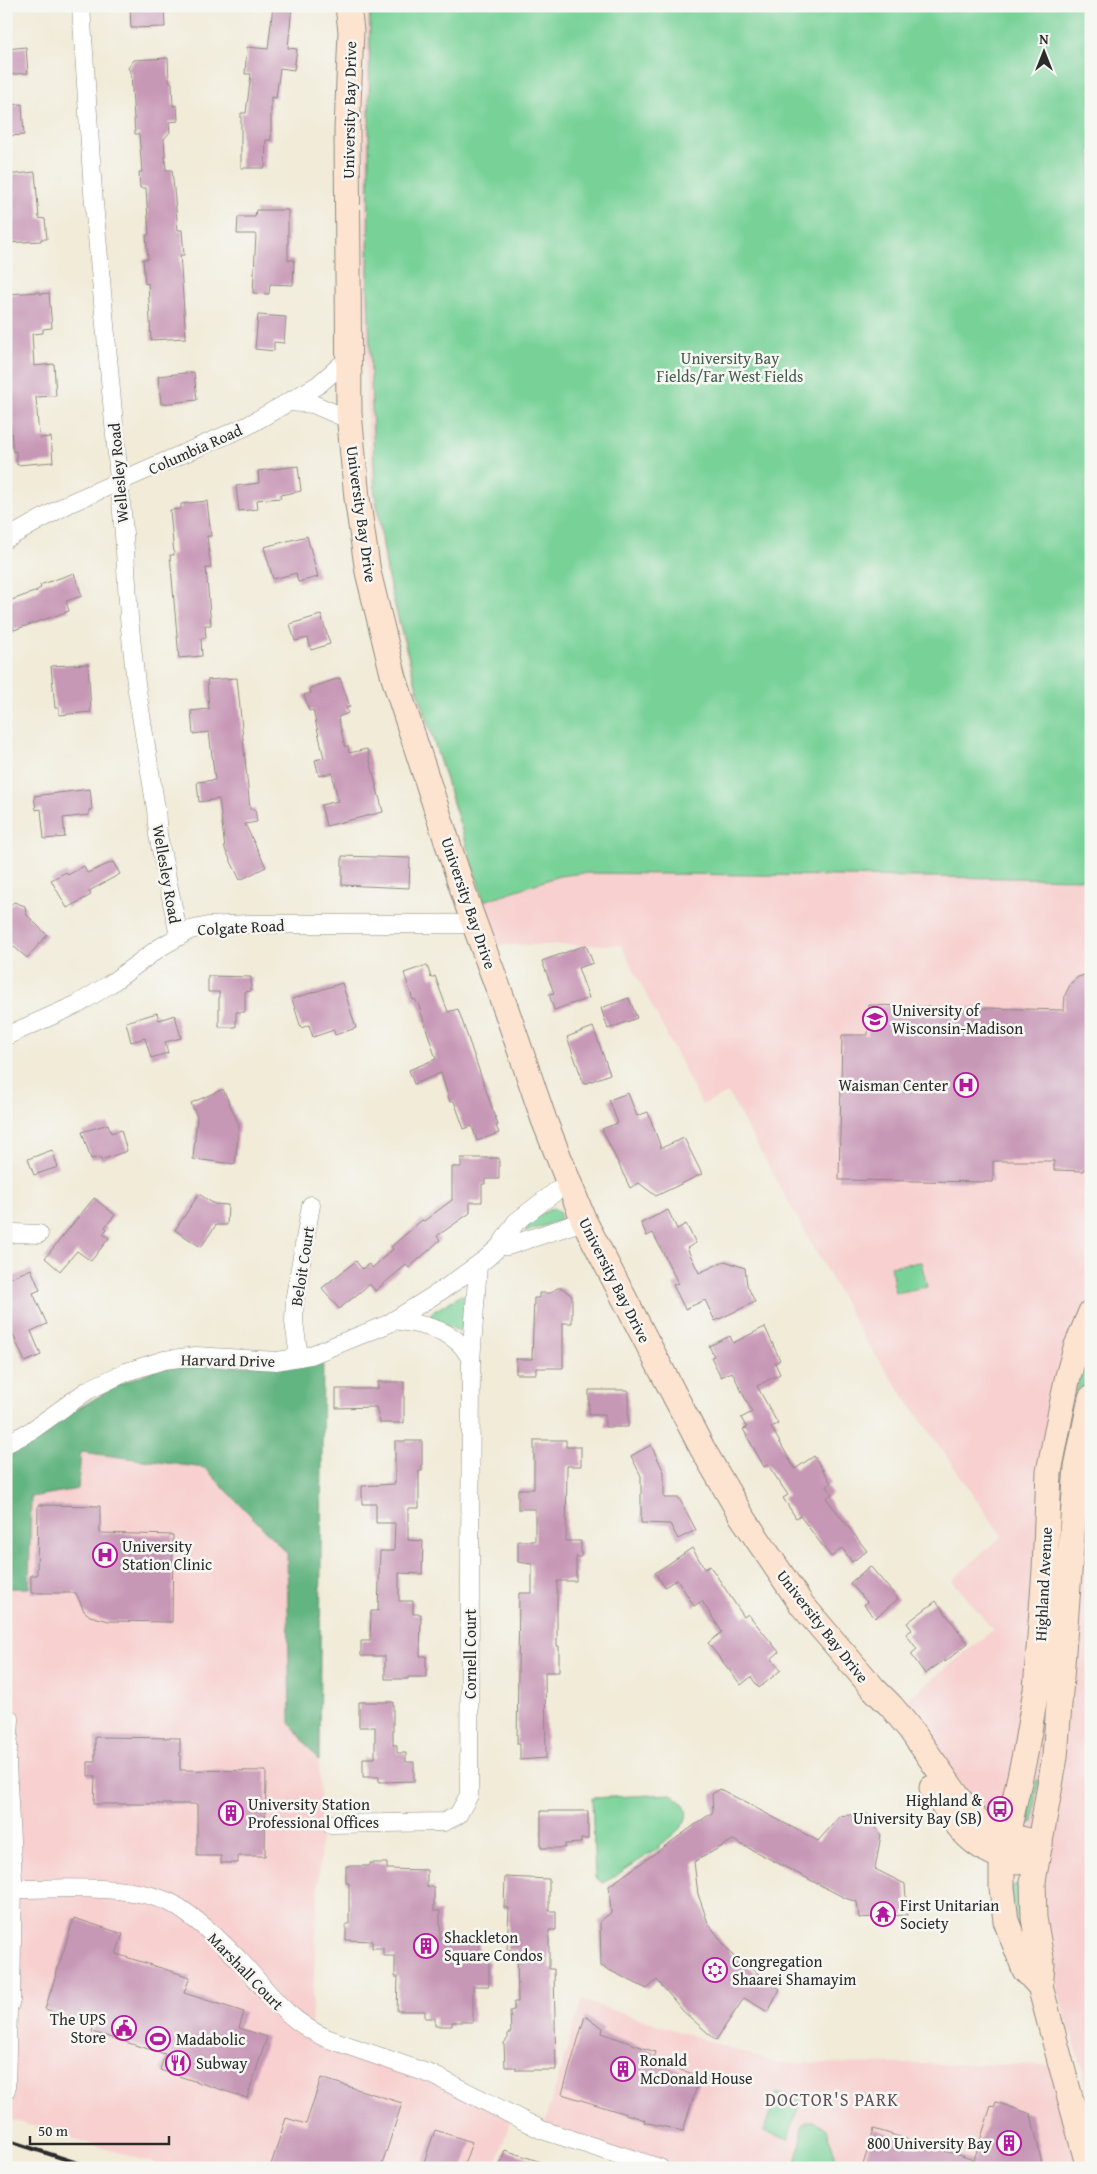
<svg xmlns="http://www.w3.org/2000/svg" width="1097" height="2174" viewBox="0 0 1097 2174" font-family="'Gentium Book Plus',serif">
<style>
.built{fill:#f7d0cf}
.green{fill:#78d298;stroke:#527e62}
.forest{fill:#62b480;stroke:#467056}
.building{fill:#c797b6}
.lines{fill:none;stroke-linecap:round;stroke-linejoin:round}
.street-casing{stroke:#8e8b82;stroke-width:19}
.secondary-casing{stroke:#8e8b82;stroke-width:27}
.street{stroke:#fff;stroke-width:18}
.secondary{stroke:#fde4d0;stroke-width:25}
.rail{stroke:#2b2b2b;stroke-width:4}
.labels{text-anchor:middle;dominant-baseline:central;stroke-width:5;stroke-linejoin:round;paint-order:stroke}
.street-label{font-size:16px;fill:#2b2b2b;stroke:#f6f6f2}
.park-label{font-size:16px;fill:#425d4c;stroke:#f6f6f2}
.poi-label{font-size:16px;fill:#2b2b2b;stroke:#f6f6f2;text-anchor:start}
.neighbourhood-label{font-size:18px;letter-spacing:1px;fill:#62515c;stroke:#f6f6f2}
</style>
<rect width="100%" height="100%" fill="#f6f6f2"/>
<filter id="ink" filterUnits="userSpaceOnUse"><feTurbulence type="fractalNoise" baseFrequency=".02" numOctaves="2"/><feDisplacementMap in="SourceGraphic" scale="10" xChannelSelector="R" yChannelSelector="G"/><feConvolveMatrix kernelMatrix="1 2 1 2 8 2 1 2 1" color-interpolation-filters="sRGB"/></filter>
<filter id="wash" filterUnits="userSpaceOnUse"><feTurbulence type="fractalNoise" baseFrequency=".0096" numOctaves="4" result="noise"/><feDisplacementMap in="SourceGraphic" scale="20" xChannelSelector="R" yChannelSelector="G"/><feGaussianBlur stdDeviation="1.12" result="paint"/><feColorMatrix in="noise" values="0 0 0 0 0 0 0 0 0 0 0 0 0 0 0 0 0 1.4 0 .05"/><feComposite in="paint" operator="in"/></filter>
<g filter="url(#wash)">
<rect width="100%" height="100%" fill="#f1ebd8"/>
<g class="built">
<polygon points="367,6 1091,6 1091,2105 1080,2060 1052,1974 1044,1900 992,1824 900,1705 993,1630 952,1580 1002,1536 865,1340 728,1093 702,1105 621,945 497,945 413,681 399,630 386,577 372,492 366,388 364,290 365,104"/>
<polygon points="81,1452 241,1457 321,1558 319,1761 321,1838 311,2031 512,2115 495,2168 169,2168 6,2118 6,1588 29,1588 31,1496 78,1489"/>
<polygon points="582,2000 776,2063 1063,2065 1087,2168 616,2168 620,2156 542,2130"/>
</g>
<g class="green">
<polygon points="370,6 1091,6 1091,879 583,873 559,876 484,901 415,681 401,629 388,577 375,492 368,290"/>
<polygon points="553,1208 559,1211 561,1220 526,1232 524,1227 526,1222"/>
<polygon points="921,1262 927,1287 895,1293 891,1266"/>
<polygon points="461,1295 465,1296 462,1329 458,1331 431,1318 431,1313"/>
<polygon points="1091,1335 1091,1357 1075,1417 1064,1493 1059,1467 1063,1438"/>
<polygon points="1039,1779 1033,1822 1024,1827 1021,1826 1027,1789"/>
<path d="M 671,1794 C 703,1813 679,1832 659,1845 L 659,1848 L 604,1883 L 595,1878 L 592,1798 Z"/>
<polygon points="1022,1883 1034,1952 1017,1929 1010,1887"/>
<polygon points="777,2092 801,2100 788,2139 764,2131"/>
<path d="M 813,2120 L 827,2129 L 837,2161 L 836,2168 L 797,2168 C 796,2159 798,2156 800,2148 C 802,2139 799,2132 804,2123 Z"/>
</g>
<polygon class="forest" points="323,1356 319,1761 290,1723 287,1553 205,1468 81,1452 78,1489 31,1497 29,1588 6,1588 6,1451 118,1385 161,1367 242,1366"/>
<g id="blocks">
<g class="building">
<polygon points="130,6 164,6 165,27 131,28"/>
<polygon points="273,6 292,6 288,48 297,49 294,70 280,68 276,98 271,97 271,140 266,140 265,168 241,168 241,113 246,113 251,74 245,74 247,47 268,49"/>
<polygon points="26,47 28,73 6,75 6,49"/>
<polygon points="168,58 169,81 172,83 173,106 177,106 178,121 169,122 170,132 164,139 166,170 172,170 178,230 182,230 184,255 180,255 186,338 151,340 148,283 145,284 143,259 148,259 146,235 149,235 146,188 140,188 139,172 142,172 139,134 135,134 131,73 128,68 134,60"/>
<polygon points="22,104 24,135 6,136 6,105"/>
<polygon points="35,172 39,218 45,219 47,239 41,239 41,241 6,243 6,175"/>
<polygon points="256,210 288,210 288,260 294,260 293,285 270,284 269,294 253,293 256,234 237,234 238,217 255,217"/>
<polygon points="40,292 40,294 49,293 52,328 43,329 43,333 32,334 34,366 54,364 56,396 36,397 38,425 40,438 51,437 53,462 17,465 16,451 13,452 9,407 6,407 6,294"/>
<polygon points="258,315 286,317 284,343 274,342 274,351 255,349"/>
<polygon points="194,372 197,400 161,404 158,376"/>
<polygon points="298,466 301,491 280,495 281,498 257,500 258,509 239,511 236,486 259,483 258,471"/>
<polygon points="207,501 211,536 207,536 211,568 206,568 211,625 205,625 206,638 201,638 202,656 179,658 170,555 174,555 170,510 181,509 181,504"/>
<polygon points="307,536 318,577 298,582 296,573 273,579 264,547"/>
<polygon points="74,573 82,596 66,601 69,611 14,630 6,602 37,591 37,590 41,588 40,585"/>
<polygon points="321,615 330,644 311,650 308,638 295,641 290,624"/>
<polygon points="88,664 91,712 59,715 59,708 55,708 51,666"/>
<polygon points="237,678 250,809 255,809 257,822 245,824 266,867 240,880 225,849 219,799 199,802 197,782 215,780 209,732 193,734 191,711 209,709 207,680"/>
<polygon points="340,678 350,707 346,708 348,713 338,717 345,747 348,746 349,753 367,749 383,812 326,826 321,805 338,801 332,773 319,776 315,760 324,758 313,710 309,711 304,695 311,693 310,688"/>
<polygon points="90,789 92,809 89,810 89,815 63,818 65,837 44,839 41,809 36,810 34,796"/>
<polygon points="342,856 410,858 409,888 342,885"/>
<polygon points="113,862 120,874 89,891 91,895 67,908 51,880 66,872 68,875 84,866 87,873"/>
<polygon points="14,902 25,906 26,914 47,935 27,958 6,940 6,909"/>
<polygon points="586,945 593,963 578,968 589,998 554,1010 549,994 554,993 542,961"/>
<polygon points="427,965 431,978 435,976 448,1012 458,1009 498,1125 496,1126 499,1133 477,1141 472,1126 464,1129 454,1101 450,1102 441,1073 414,1084 409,1070 436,1059 419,1006 415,999 413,1000 404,973"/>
<polygon points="1091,973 1091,1164 1088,1164 1088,1168 1084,1168 1084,1171 1054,1170 1054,1161 993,1161 993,1182 839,1180 842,1035 868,1035 869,1005 1064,1010 1065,995 1071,983 1078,977"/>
<polygon points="208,976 251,977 251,991 245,992 245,1012 236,1012 236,1027 219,1027 219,992 208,992"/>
<polygon points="342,983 356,1028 335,1035 334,1030 313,1037 309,1025 301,1028 292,999"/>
<polygon points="629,998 637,1018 608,1029 601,1008"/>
<polygon points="157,1013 159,1020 175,1015 181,1038 165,1042 168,1053 151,1058 145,1038 131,1042 126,1022"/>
<polygon points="593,1027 610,1074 584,1084 567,1037"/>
<polygon points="223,1089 239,1125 235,1164 193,1159 197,1117 191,1103"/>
<polygon points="628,1093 637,1116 648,1112 661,1148 684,1138 702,1174 656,1196 639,1183 630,1188 602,1129 618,1123 609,1100"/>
<polygon points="108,1124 111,1133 121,1130 127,1151 101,1160 100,1157 91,1159 82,1132"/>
<polygon points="52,1150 58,1167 34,1175 28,1159"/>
<polygon points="461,1158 499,1158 499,1179 485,1179 485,1184 482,1184 482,1202 470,1202 470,1213 437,1236 440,1240 409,1268 406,1265 375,1291 370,1284 339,1309 322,1288 356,1261 362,1269 369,1264 372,1268 393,1249 391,1247 422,1220 424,1221 452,1200 452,1167 461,1167"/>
<polygon points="199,1194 214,1204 228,1205 227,1225 216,1225 201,1247 175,1230"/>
<polygon points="94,1198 115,1215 105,1227 107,1229 103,1234 109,1238 91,1261 77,1251 60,1271 45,1258"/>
<polygon points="668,1210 677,1229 686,1224 696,1243 687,1248 699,1273 725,1261 745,1268 747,1285 755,1302 715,1321 705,1300 685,1309 673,1285 678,1283 653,1233 647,1236 641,1223"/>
<polygon points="31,1269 40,1290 33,1293 47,1324 31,1331 41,1355 25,1362 6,1319 6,1280"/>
<polygon points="557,1288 562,1288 572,1296 572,1323 563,1323 563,1368 536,1368 536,1374 516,1374 516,1359 532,1359 534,1298 539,1298 539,1293 551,1293"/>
<polygon points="765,1327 780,1360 775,1363 780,1374 757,1386 778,1424 771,1427 795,1469 814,1456 831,1483 827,1486 832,1494 826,1498 867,1551 852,1562 842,1548 831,1557 800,1516 796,1518 783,1498 788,1495 768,1465 764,1467 743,1429 747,1428 741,1418 752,1412 732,1372 721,1377 711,1357 714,1356 709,1346 730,1336 733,1343"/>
<polygon points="378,1382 404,1382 404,1423 380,1423 376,1407 336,1408 336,1389 378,1389"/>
<polygon points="589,1390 628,1390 628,1427 605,1427 605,1415 589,1415"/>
<polygon points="534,1440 566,1440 566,1447 581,1447 581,1466 567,1466 566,1541 581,1541 581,1557 576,1557 576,1581 557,1581 557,1646 559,1646 559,1672 545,1672 546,1758 520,1760 520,1744 517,1744 519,1593 532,1593 532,1564 518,1562 518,1541 535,1541 535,1509 518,1509 518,1489 534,1489"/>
<polygon points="395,1441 422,1441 422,1471 419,1471 419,1508 408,1508 408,1540 423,1541 422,1574 399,1573 399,1601 413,1601 413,1614 421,1614 420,1656 426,1656 426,1677 408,1677 408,1679 385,1679 385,1656 361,1656 361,1641 370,1641 371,1611 378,1611 380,1551 394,1551 395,1523 376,1523 376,1504 362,1504 362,1486 395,1484"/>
<polygon points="651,1445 664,1472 664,1498 679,1498 696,1530 678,1539 670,1524 641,1523 641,1476 631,1456"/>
<polygon points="38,1505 100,1506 100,1533 173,1535 172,1622 109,1621 90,1616 84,1611 76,1593 31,1593 31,1575 37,1575"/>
<polygon points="692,1548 705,1569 710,1566 744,1617 748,1614 779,1652 771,1659 781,1670 759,1688 751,1677 741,1685 708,1643 722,1632 702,1601 694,1606 677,1579 665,1587 655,1573"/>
<polygon points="870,1566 898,1599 875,1618 864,1605 867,1602 850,1583"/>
<polygon points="936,1601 968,1643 945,1662 944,1660 925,1674 911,1654 917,1649 906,1634 912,1630 907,1623"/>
<polygon points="359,1702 393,1702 393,1745 397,1745 397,1753 406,1753 406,1762 414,1762 414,1781 379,1782 379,1777 363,1777 363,1758 375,1758 375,1727 359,1727"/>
<polygon points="95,1737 180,1738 180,1770 266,1771 265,1856 238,1856 238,1863 221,1863 221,1856 197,1856 197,1804 94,1804 95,1776 88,1776 88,1762 95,1762"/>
<polygon points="720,1789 818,1841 840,1816 866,1813 881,1835 875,1869 905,1884 907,1915 859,1918 857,1902 845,1898 733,1840 694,1862 698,1894 708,1923 732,1955 780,1989 768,2012 744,1998 716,2040 684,2012 657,1980 647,1989 601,1966 600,1921 611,1913 609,1886 713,1812 712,1794"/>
<polygon points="541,1811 588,1811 588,1839 581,1839 581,1843 565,1844 565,1848 541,1848"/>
<polygon points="370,1863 387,1863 387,1869 427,1870 427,1887 434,1887 434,1911 440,1911 440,1940 479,1940 479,1961 489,1961 489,1986 473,1986 473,2022 452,2022 452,2026 435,2026 435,2018 425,2018 425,2011 397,2011 398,1977 395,1977 395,1956 383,1956 383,1948 372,1948 372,1941 346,1940 346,1924 349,1924 349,1883 346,1883 346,1866 370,1866"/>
<polygon points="505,1877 549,1879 549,1911 556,1911 556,1930 549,1930 549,1969 554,1969 556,2070 516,2070 516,2067 505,2067 504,2043 508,2038 508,2033 511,2033 510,2011 514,2010 514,2002 518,2002 517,1950 507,1950 509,1908 504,1908"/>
<polygon points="74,1918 123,1934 116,1954 190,1977 184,1993 244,2012 239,2028 267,2037 247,2098 160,2070 165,2054 92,2032 94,2024 45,2009"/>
<polygon points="585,2016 603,2028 602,2033 655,2052 652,2061 700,2076 683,2131 644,2122 645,2120 562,2094"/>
<polygon points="321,2078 402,2103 381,2168 270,2168 286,2118 306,2124"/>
<polygon points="996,2102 1031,2114 1043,2168 862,2168 874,2129 974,2160 991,2106 994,2107"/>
<polygon points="435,2130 472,2142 463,2168 422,2168"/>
<polygon points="505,2150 550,2165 550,2168 499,2168"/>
</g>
</g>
</g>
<g filter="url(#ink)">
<use href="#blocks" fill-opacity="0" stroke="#8e8b82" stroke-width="1"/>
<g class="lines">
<defs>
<g id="street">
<polyline points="81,6 93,192 124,534 129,618 136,684 156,809 158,835 179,936"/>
<polyline points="289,402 313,404 350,420"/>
<polyline points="6,539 70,503 247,426 318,385 349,358"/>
<polyline points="6,1036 78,1004 110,984 159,948 190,930 208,926 248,924 475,924"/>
<polyline points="6,1235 15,1233 39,1234"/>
<polyline points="500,1246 508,1246 584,1221"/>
<path d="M 394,1320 C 423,1325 459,1329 471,1361"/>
<polyline points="299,1357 294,1322 295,1296 311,1205"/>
<polyline points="6,1444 31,1431 88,1390 126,1372 164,1360 196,1356 277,1361 311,1355 388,1324 447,1287 487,1258 500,1246 516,1222 568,1182"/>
<polyline points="331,1824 444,1822 458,1815 469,1795 471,1361 478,1265"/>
<path d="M 11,1889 C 57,1889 133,1883 173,1904 C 198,1919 222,1942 242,1963 C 270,1994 287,2020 326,2038 L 433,2075 L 542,2130 L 660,2168"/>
<polyline points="6,2090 8,2009 11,2000 13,1879 7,1764 10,1719"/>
</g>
<g id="secondary">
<polyline points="348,6 351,31 347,130 349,413 357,498 368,572 394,678 469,909 507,1012 544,1120 584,1221 702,1448 741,1515 802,1605 873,1688 891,1706 910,1729 967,1810 981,1825 994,1832 1040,1844"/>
<path d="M 932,1788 C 957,1825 970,1851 1018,1861"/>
<polyline points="1040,1986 1025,1970 1006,1921 1002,1888 1002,1858 1025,1754 1036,1690 1045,1570 1049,1472 1067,1380 1076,1348 1091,1312"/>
<polyline points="1089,2168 1040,1986 1042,1964 1034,1918 1033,1881 1055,1757 1077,1467 1091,1398"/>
</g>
</defs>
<use href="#street" class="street-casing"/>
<use href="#secondary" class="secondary-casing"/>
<use href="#street" class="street"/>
<use href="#secondary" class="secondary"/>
<polyline class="rail" points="6,2140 93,2168"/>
</g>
</g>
<defs>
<symbol id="university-ring" viewBox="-11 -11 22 22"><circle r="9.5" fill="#f6f6f2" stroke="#b5179e" stroke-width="1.5"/><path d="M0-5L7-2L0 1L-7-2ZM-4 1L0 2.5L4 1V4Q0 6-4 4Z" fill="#b5179e"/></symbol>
<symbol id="hospital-ring" viewBox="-11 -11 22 22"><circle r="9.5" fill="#f6f6f2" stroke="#b5179e" stroke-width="1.5"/><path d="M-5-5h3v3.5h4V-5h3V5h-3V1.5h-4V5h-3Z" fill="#b5179e"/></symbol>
<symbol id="bus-ring" viewBox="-11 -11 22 22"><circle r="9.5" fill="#f6f6f2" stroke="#b5179e" stroke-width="1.5"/><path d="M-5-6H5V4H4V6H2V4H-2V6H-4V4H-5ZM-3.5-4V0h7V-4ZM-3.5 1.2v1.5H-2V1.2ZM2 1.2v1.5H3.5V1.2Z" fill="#b5179e"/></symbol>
<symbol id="building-ring" viewBox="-11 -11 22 22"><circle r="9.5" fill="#f6f6f2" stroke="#b5179e" stroke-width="1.5"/><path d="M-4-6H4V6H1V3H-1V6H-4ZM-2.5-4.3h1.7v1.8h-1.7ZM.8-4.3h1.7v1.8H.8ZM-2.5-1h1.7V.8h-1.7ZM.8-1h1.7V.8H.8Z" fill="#b5179e"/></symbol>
<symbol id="temple-ring" viewBox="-11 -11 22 22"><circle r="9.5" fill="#f6f6f2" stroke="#b5179e" stroke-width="1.5"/><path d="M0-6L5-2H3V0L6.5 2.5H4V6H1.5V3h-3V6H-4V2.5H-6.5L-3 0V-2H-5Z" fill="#b5179e"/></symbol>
<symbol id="synagogue-ring" viewBox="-11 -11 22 22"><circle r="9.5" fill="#f6f6f2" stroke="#b5179e" stroke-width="1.5"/><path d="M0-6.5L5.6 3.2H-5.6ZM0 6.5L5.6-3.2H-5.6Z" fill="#b5179e"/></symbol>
<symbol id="civic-ring" viewBox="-11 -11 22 22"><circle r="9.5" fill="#f6f6f2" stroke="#b5179e" stroke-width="1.5"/><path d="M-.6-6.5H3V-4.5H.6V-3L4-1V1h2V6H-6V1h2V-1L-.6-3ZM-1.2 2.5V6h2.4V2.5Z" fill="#b5179e"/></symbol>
<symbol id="stadium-ring" viewBox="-11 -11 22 22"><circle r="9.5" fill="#f6f6f2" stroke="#b5179e" stroke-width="1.5"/><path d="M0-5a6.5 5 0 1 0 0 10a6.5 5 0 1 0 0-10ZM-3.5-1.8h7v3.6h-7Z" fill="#b5179e"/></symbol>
<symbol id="restaurant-ring" viewBox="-11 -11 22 22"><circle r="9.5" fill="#f6f6f2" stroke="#b5179e" stroke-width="1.5"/><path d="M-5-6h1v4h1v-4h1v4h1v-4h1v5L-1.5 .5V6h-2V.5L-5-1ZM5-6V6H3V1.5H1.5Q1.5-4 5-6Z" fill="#b5179e"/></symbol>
</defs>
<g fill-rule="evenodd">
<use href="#university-ring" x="861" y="1005" width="28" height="28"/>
<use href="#hospital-ring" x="952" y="1071" width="28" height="28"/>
<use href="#hospital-ring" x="91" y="1541" width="28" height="28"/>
<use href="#bus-ring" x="986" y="1795" width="28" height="28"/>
<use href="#building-ring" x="217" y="1799" width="28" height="28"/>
<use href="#temple-ring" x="869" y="1900" width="28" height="28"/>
<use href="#building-ring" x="412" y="1932" width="28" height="28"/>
<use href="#synagogue-ring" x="701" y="1956" width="28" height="28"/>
<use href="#civic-ring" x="110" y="2014" width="28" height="28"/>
<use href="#stadium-ring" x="144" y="2025" width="28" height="28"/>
<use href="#restaurant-ring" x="164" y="2049" width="28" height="28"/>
<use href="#building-ring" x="609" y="2055" width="28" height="28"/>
<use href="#building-ring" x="995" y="2129" width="28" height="28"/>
</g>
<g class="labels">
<g class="street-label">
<text transform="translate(349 110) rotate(-89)">University Bay Drive</text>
<text transform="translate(195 449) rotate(-24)">Columbia Road</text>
<text transform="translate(118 473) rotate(-95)">Wellesley Road</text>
<text transform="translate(362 514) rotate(82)">University Bay Drive</text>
<text transform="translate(167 874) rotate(80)">Wellesley Road</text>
<text transform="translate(469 903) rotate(71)">University Bay Drive</text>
<text transform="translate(241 927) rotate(-3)">Colgate Road</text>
<text transform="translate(302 1266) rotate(-81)">Beloit Court</text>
<text transform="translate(615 1280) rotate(63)">University Bay Drive</text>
<text transform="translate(228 1360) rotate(1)">Harvard Drive</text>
<text transform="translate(1043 1584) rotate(-87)">Highland Avenue</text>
<text transform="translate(823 1626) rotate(52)">University Bay Drive</text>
<text transform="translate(470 1654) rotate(-90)">Cornell Court</text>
<text transform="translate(246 1971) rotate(46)">Marshall Court</text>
</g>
<g class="park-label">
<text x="730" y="358">University Bay<tspan x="730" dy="18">Fields/Far West Fields</tspan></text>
</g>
<g class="poi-label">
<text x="892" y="1010">University of<tspan x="892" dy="18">Wisconsin-Madison</tspan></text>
<text x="948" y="1085" text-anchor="end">Waisman Center</text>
<text x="122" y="1546">University<tspan x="122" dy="18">Station Clinic</tspan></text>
<text x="982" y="1800" text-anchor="end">Highland &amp;<tspan x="982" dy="18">University Bay (SB)</tspan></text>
<text x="248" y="1804">University Station<tspan x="248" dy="18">Professional Offices</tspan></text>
<text x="900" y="1905">First Unitarian<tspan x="900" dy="18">Society</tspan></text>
<text x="444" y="1937">Shackleton<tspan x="444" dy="18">Square Condos</tspan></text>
<text x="732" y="1961">Congregation<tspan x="732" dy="18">Shaarei Shamayim</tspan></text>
<text x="106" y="2019" text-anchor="end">The UPS<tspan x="106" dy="18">Store</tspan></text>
<text x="176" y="2039">Madabolic</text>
<text x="640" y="2060">Ronald<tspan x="640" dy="18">McDonald House</tspan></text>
<text x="196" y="2063">Subway</text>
<text x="992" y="2143" text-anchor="end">800 University Bay</text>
</g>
<g class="neighbourhood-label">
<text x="832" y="2099">DOCTOR'S PARK</text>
</g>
</g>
<rect width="1097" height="2174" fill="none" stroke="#f6f6f2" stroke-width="25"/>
<g transform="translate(1044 52)" stroke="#f6f6f2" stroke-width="4" paint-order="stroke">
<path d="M0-4L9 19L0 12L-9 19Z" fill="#2b2b2b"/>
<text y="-8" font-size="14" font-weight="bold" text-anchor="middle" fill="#2b2b2b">N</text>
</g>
<path d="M30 2136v8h139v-8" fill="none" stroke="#2b2b2b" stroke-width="2.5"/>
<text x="38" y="2136" font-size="15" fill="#2b2b2b" stroke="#f6f6f2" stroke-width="4" paint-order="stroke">50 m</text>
</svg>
